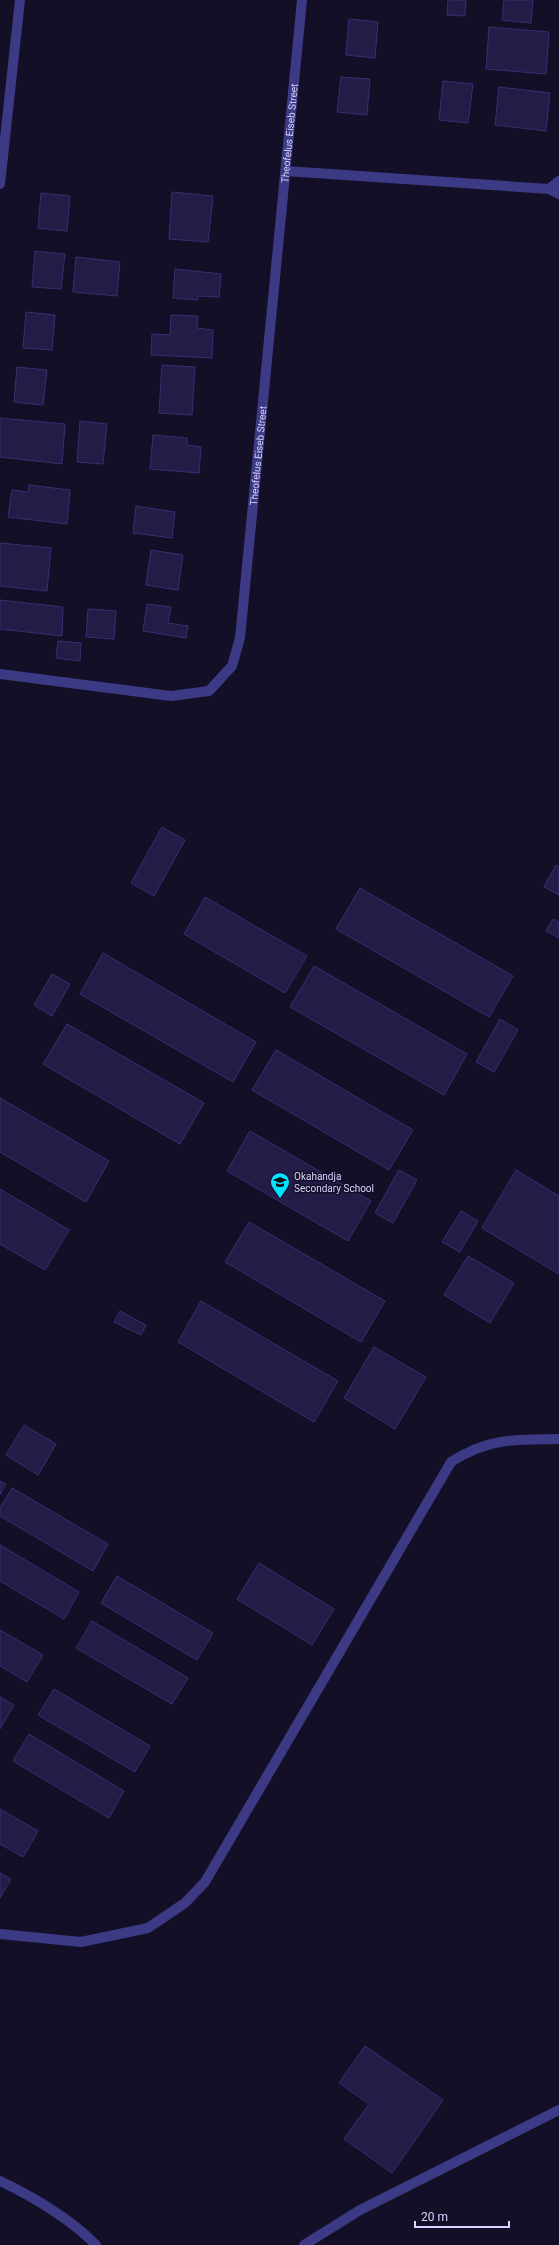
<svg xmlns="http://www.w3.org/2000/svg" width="559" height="2245" viewBox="0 0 559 2245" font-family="Roboto,sans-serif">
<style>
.building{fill:#241b47;stroke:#3b2d73}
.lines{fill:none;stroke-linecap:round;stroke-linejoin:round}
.minor{stroke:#3d3a85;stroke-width:10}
.labels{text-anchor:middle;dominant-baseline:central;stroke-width:3;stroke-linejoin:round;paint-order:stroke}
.street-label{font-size:10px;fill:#d9d4ff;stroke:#130f26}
.poi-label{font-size:10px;fill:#d9d4ff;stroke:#130f26;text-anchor:start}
</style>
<rect width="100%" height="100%" fill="#130f26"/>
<g class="building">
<polygon points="448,0 466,0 465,16 447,15"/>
<polygon points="504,0 533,0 531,23 502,20"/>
<polygon points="349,19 378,22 375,58 346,55"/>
<polygon points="489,27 549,32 546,74 486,69"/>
<polygon points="341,77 370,79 367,115 337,112"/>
<polygon points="443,81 473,84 468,123 439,120"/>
<polygon points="499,87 550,93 546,131 495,125"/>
<polygon points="172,192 213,196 208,242 169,239"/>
<polygon points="41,193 70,196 67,231 38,228"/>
<polygon points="35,251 65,254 61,289 32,287"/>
<polygon points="76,257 120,262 117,296 73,292"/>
<polygon points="175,269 221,274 219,297 198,296 198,300 173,298"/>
<polygon points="26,312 55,315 52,350 23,348"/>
<polygon points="171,315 198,316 197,328 213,330 212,358 151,355 152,334 170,335"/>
<polygon points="162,365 195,367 192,415 159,413"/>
<polygon points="17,367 47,370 43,405 14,402"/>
<polygon points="0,418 65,424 62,464 0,457"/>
<polygon points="80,421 107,424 103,464 77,462"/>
<polygon points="153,435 187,438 187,445 201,447 199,473 150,469"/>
<polygon points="29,485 70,490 67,524 8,517 12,490 28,492"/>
<polygon points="136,506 175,512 172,538 133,533"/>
<polygon points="0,543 51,548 47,591 0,586"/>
<polygon points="151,550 183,555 178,590 146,585"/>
<polygon points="0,600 63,607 62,636 0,629"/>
<polygon points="147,604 171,607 168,623 188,626 186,638 143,631"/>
<polygon points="88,609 116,611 114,639 86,637"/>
<polygon points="58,641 81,643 80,661 56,658"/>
<polygon points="162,827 185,840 154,896 131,883"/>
<polygon points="556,865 559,867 559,895 544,887"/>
<polygon points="360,888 513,976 489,1017 336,929"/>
<polygon points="205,897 307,956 285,993 184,934"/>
<polygon points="553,919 559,922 559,938 546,931"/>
<polygon points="103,953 256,1042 233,1082 80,994"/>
<polygon points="314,966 467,1054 444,1095 290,1007"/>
<polygon points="52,974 70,984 52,1016 34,1005"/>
<polygon points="500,1019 518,1030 494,1072 476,1062"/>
<polygon points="67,1024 204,1103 180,1144 43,1064"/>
<polygon points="276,1050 413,1130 389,1170 252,1090"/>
<polygon points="0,1098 109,1161 86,1202 0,1152"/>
<polygon points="250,1131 371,1201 348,1241 227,1171"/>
<polygon points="399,1170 417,1180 393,1223 375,1213"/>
<polygon points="516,1170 559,1196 559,1274 482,1228"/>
<polygon points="0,1189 69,1230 45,1270 0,1244"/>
<polygon points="461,1211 478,1221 460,1252 442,1242"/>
<polygon points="249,1222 385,1301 361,1342 225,1262"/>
<polygon points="468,1256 514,1283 490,1323 444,1295"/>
<polygon points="201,1301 338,1381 314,1422 178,1342"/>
<polygon points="120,1311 146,1325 141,1335 114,1322"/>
<polygon points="374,1347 426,1377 395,1429 344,1398"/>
<polygon points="24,1425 56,1444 38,1475 6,1455"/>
<polygon points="0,1481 6,1484 0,1495"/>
<polygon points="12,1488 108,1544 93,1571 0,1516 0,1508"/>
<polygon points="0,1545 79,1592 64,1619 0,1581"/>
<polygon points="259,1563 334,1609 312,1645 237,1599"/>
<polygon points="117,1576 213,1633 197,1660 101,1603"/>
<polygon points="92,1621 188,1678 172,1704 76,1648"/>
<polygon points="0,1630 43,1655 27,1682 0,1666"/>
<polygon points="54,1689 150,1746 135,1772 38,1715"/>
<polygon points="0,1697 14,1705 0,1729"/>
<polygon points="29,1734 124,1791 109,1818 13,1761"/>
<polygon points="0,1809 38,1831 23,1857 0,1844"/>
<polygon points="0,1873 11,1879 0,1898"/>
<polygon points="365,2046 443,2100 392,2173 344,2139 369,2104 339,2083"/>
</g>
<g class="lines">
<g class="minor">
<polyline points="286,171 549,189 559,181"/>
<polyline points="0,184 20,0"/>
<polyline points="549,189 559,194"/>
<path id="s1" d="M 0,674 L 171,696 L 209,691 L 232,666 L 240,638 L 302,0"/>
<path d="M 0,1934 L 81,1942 L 148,1928 L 185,1903 L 205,1882 L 451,1462 C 489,1437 516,1440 559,1439"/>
<path d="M 0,2181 C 32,2196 72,2220 96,2245"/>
<polyline points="304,2245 360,2210 559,2110"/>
</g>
</g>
<defs>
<symbol id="school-pin" viewBox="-11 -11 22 30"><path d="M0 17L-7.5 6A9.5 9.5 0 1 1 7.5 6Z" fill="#00e5ff" stroke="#130f26"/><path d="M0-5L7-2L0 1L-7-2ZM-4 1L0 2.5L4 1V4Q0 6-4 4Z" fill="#111"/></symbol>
</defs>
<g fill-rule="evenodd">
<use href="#school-pin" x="269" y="1171" width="22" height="30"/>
</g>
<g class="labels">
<g class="street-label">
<text stroke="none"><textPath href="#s1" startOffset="781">Theofelus Eiseb Street</textPath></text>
<text stroke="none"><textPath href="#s1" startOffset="457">Theofelus Eiseb Street</textPath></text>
</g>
<g class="poi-label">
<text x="294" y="1176">Okahandja<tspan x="294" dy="12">Secondary School</tspan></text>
</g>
</g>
<path d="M415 2221v6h94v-6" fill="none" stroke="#d9d4ff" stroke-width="2"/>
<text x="421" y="2221" font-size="12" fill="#d9d4ff" stroke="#130f26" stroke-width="3" paint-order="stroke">20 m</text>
</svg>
